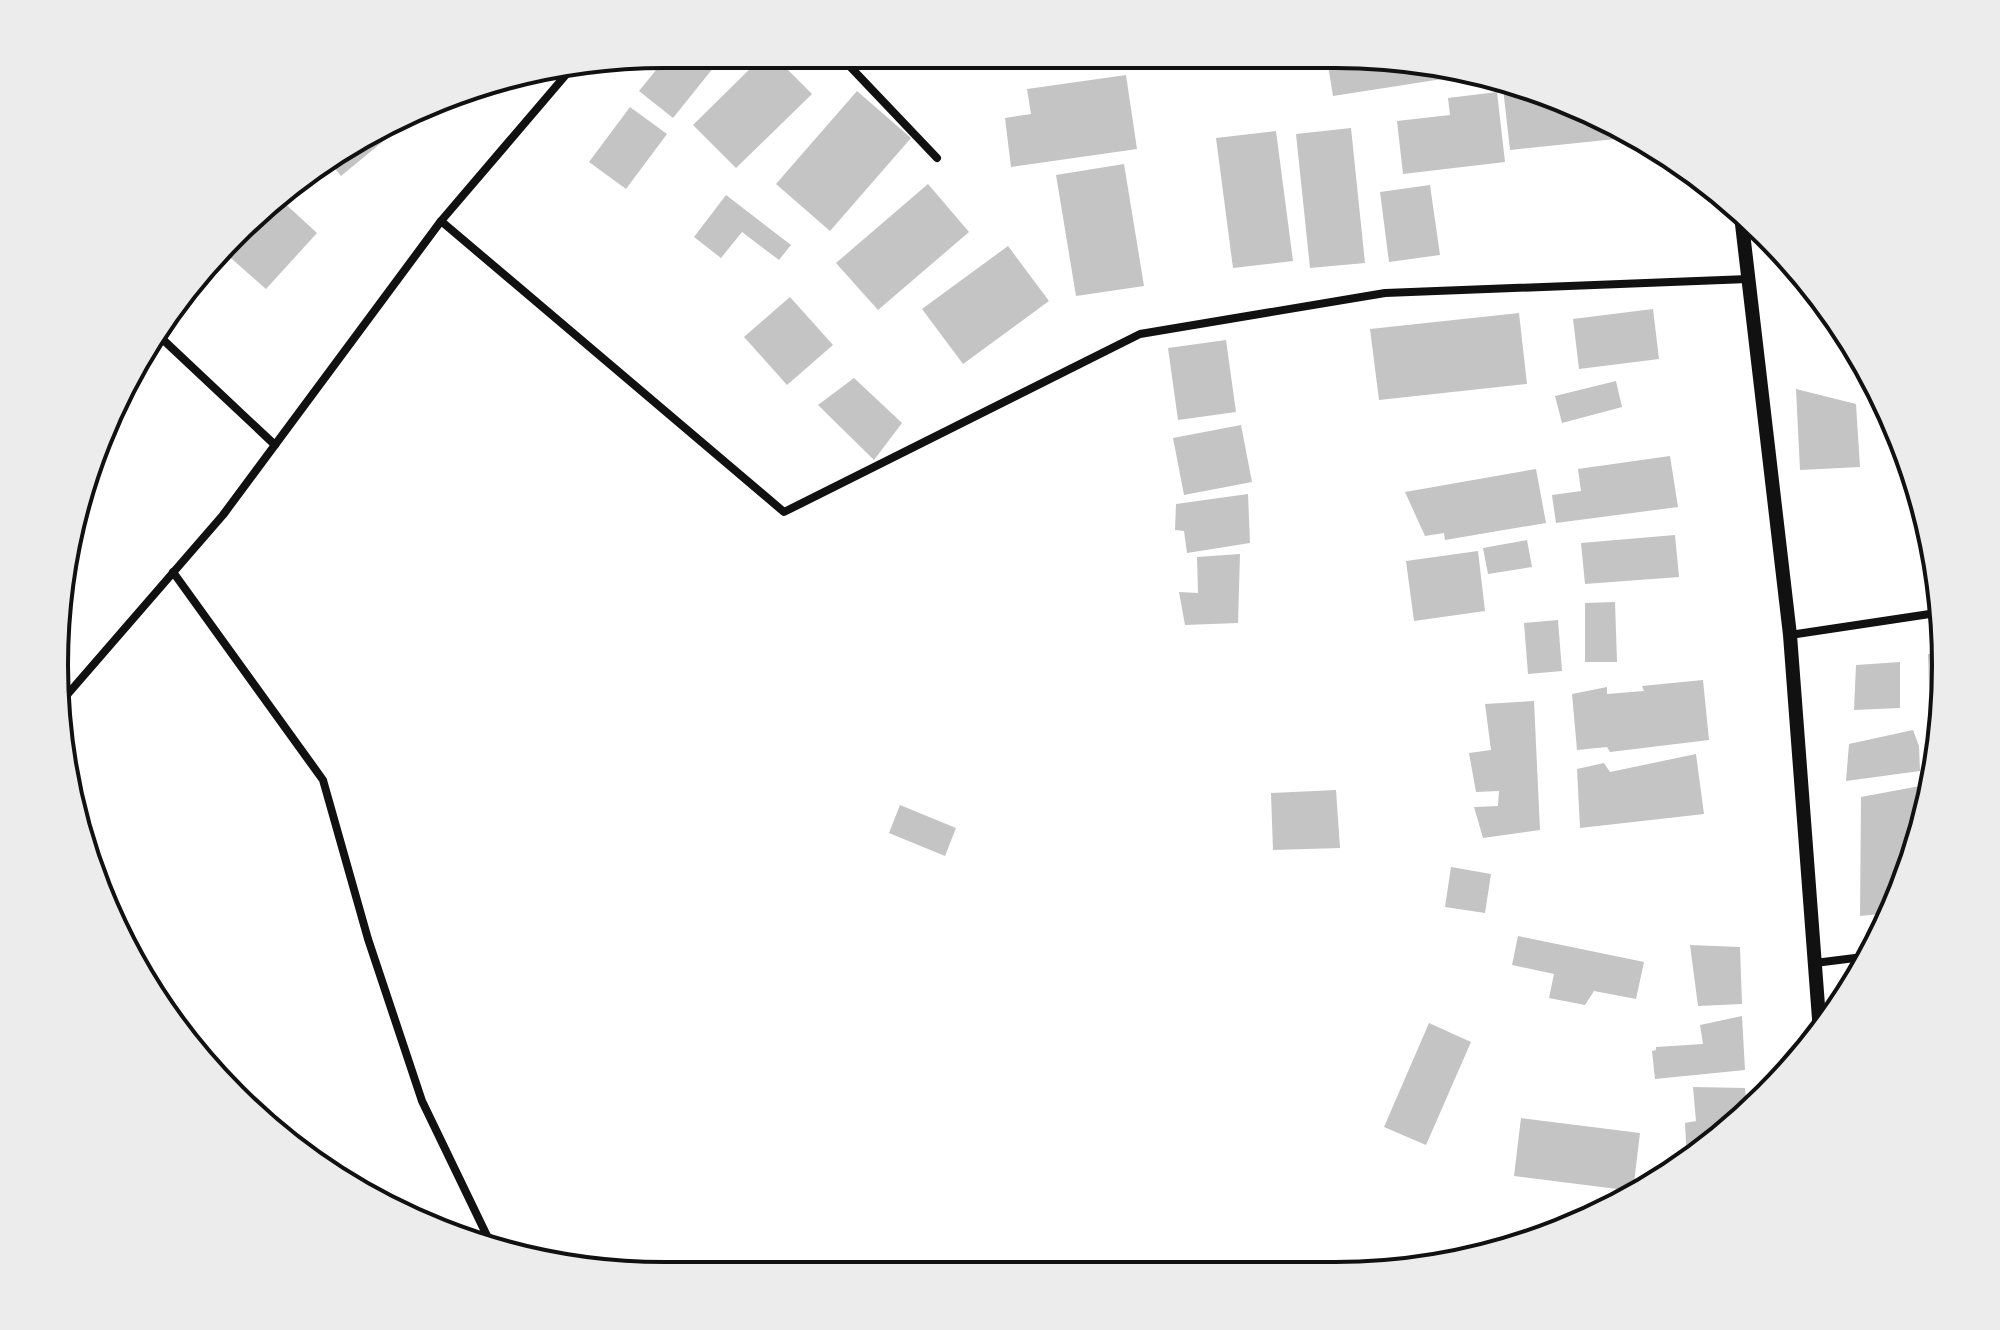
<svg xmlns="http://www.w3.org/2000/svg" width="2000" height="1330" viewBox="0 0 2000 1330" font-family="Lato,sans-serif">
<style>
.building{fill:#c4c4c4}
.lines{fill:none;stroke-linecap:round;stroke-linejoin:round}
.minor{stroke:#111;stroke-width:8}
.tertiary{stroke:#111;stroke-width:14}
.rim{fill:none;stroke:#111;stroke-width:4}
</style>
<rect width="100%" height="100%" fill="#fff"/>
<g class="building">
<polygon points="669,54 708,54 718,62 673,118 639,91"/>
<polygon points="764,55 773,55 812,94 736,168 693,125"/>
<polygon points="1015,56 1063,57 1063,59 1017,65"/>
<polygon points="1327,59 1415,59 1468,75 1333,96"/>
<polygon points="1126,75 1137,149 1011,167 1005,118 1031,114 1027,89"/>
<polygon points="1508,87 1605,117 1635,137 1510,150 1503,88"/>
<polygon points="857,91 911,138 830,231 776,184"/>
<polygon points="1497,92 1505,162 1403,174 1397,121 1450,115 1448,98"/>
<polygon points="630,107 667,134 626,189 589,162"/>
<polygon points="386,127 392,134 341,176 326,157"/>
<polygon points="1351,128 1365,263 1310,268 1296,134"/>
<polygon points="1276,131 1293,261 1233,268 1216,138"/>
<polygon points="1124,164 1144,286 1076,296 1056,175"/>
<polygon points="928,184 969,232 878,310 836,263"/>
<polygon points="1430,185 1440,255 1389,262 1380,192"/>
<polygon points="726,195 791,245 779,260 742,232 721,258 694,237"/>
<polygon points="280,199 317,233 266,289 224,252"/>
<polygon points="1008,246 1049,301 963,364 922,309"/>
<polygon points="790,297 833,345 787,385 744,337"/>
<polygon points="1653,309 1659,359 1579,369 1573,319"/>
<polygon points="1519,313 1527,384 1379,400 1370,329"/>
<polygon points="1226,340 1236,412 1178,420 1168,348"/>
<polygon points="854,378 902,423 874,460 818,405"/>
<polygon points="1616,381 1622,407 1562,423 1555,396"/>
<polygon points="1796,389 1856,404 1860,467 1800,470"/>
<polygon points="1241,425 1252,482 1184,495 1173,438"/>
<polygon points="1670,456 1678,507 1556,523 1552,495 1581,491 1578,469"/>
<polygon points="1536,469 1546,523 1445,540 1444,533 1425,536 1405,492"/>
<polygon points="1248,494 1250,543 1187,553 1184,531 1175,530 1176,504"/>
<polygon points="1675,535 1679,577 1585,584 1581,543"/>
<polygon points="1527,540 1532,567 1488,574 1483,548"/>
<polygon points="1478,551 1485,611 1414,621 1406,561"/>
<polygon points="1240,554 1238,623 1185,625 1179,592 1198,593 1197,557"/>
<polygon points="1615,602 1617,662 1585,662 1585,603"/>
<polygon points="1558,620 1562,671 1528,674 1524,623"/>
<polygon points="1944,652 1942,716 1930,716 1928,654"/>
<polygon points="1900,662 1900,708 1854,710 1856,665"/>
<polygon points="1703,680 1709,740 1610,752 1607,747 1577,750 1572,694 1607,687 1607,694 1644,691 1642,686"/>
<polygon points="1534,701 1540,830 1483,838 1474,807 1498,806 1499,791 1476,792 1469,753 1491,750 1485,704"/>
<polygon points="1913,730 1919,746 1920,771 1846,781 1849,744"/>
<polygon points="1696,754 1704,814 1580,828 1577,769 1604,763 1610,772"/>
<polygon points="1920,786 1923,822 1913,862 1890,913 1860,916 1861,797"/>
<polygon points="1336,790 1340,848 1273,850 1271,793"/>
<polygon points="900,805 956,828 945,856 889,833"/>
<polygon points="1451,867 1491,874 1485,913 1445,907"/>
<polygon points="1518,936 1644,962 1636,999 1594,991 1585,1005 1549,998 1554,974 1512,965"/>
<polygon points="1690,945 1740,947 1742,1004 1698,1006"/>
<polygon points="1742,1016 1745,1070 1655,1079 1652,1051 1656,1050 1656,1047 1703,1044 1700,1025"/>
<polygon points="1429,1023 1471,1042 1426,1145 1384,1127"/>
<polygon points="1693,1087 1745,1088 1747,1112 1707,1150 1687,1162 1685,1123 1696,1121"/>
<polygon points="1521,1118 1640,1133 1633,1191 1514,1176"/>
</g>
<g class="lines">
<g class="minor">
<polyline points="839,55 937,158"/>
<polyline points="441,221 784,512 1140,334 1385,293 1748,279"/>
<polyline points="157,334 275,445"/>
<polyline points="173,572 323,780 368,939 422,1101 490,1242"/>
<polyline points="1790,635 1943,612"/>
<polyline points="60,703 223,515 441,221 570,70"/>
<polyline points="1815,963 1871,956"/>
</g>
<polyline class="tertiary" points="1740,207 1790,635 1820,1032"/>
</g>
<path d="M0 0H2000V1330H0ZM665 68H1335A597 597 0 0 1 1932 665V665A597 597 0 0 1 1335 1262H665A597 597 0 0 1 68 665V665A597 597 0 0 1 665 68Z" fill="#ececec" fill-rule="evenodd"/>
<path class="rim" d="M665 68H1335A597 597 0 0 1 1932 665V665A597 597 0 0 1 1335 1262H665A597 597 0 0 1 68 665V665A597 597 0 0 1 665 68Z"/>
</svg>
